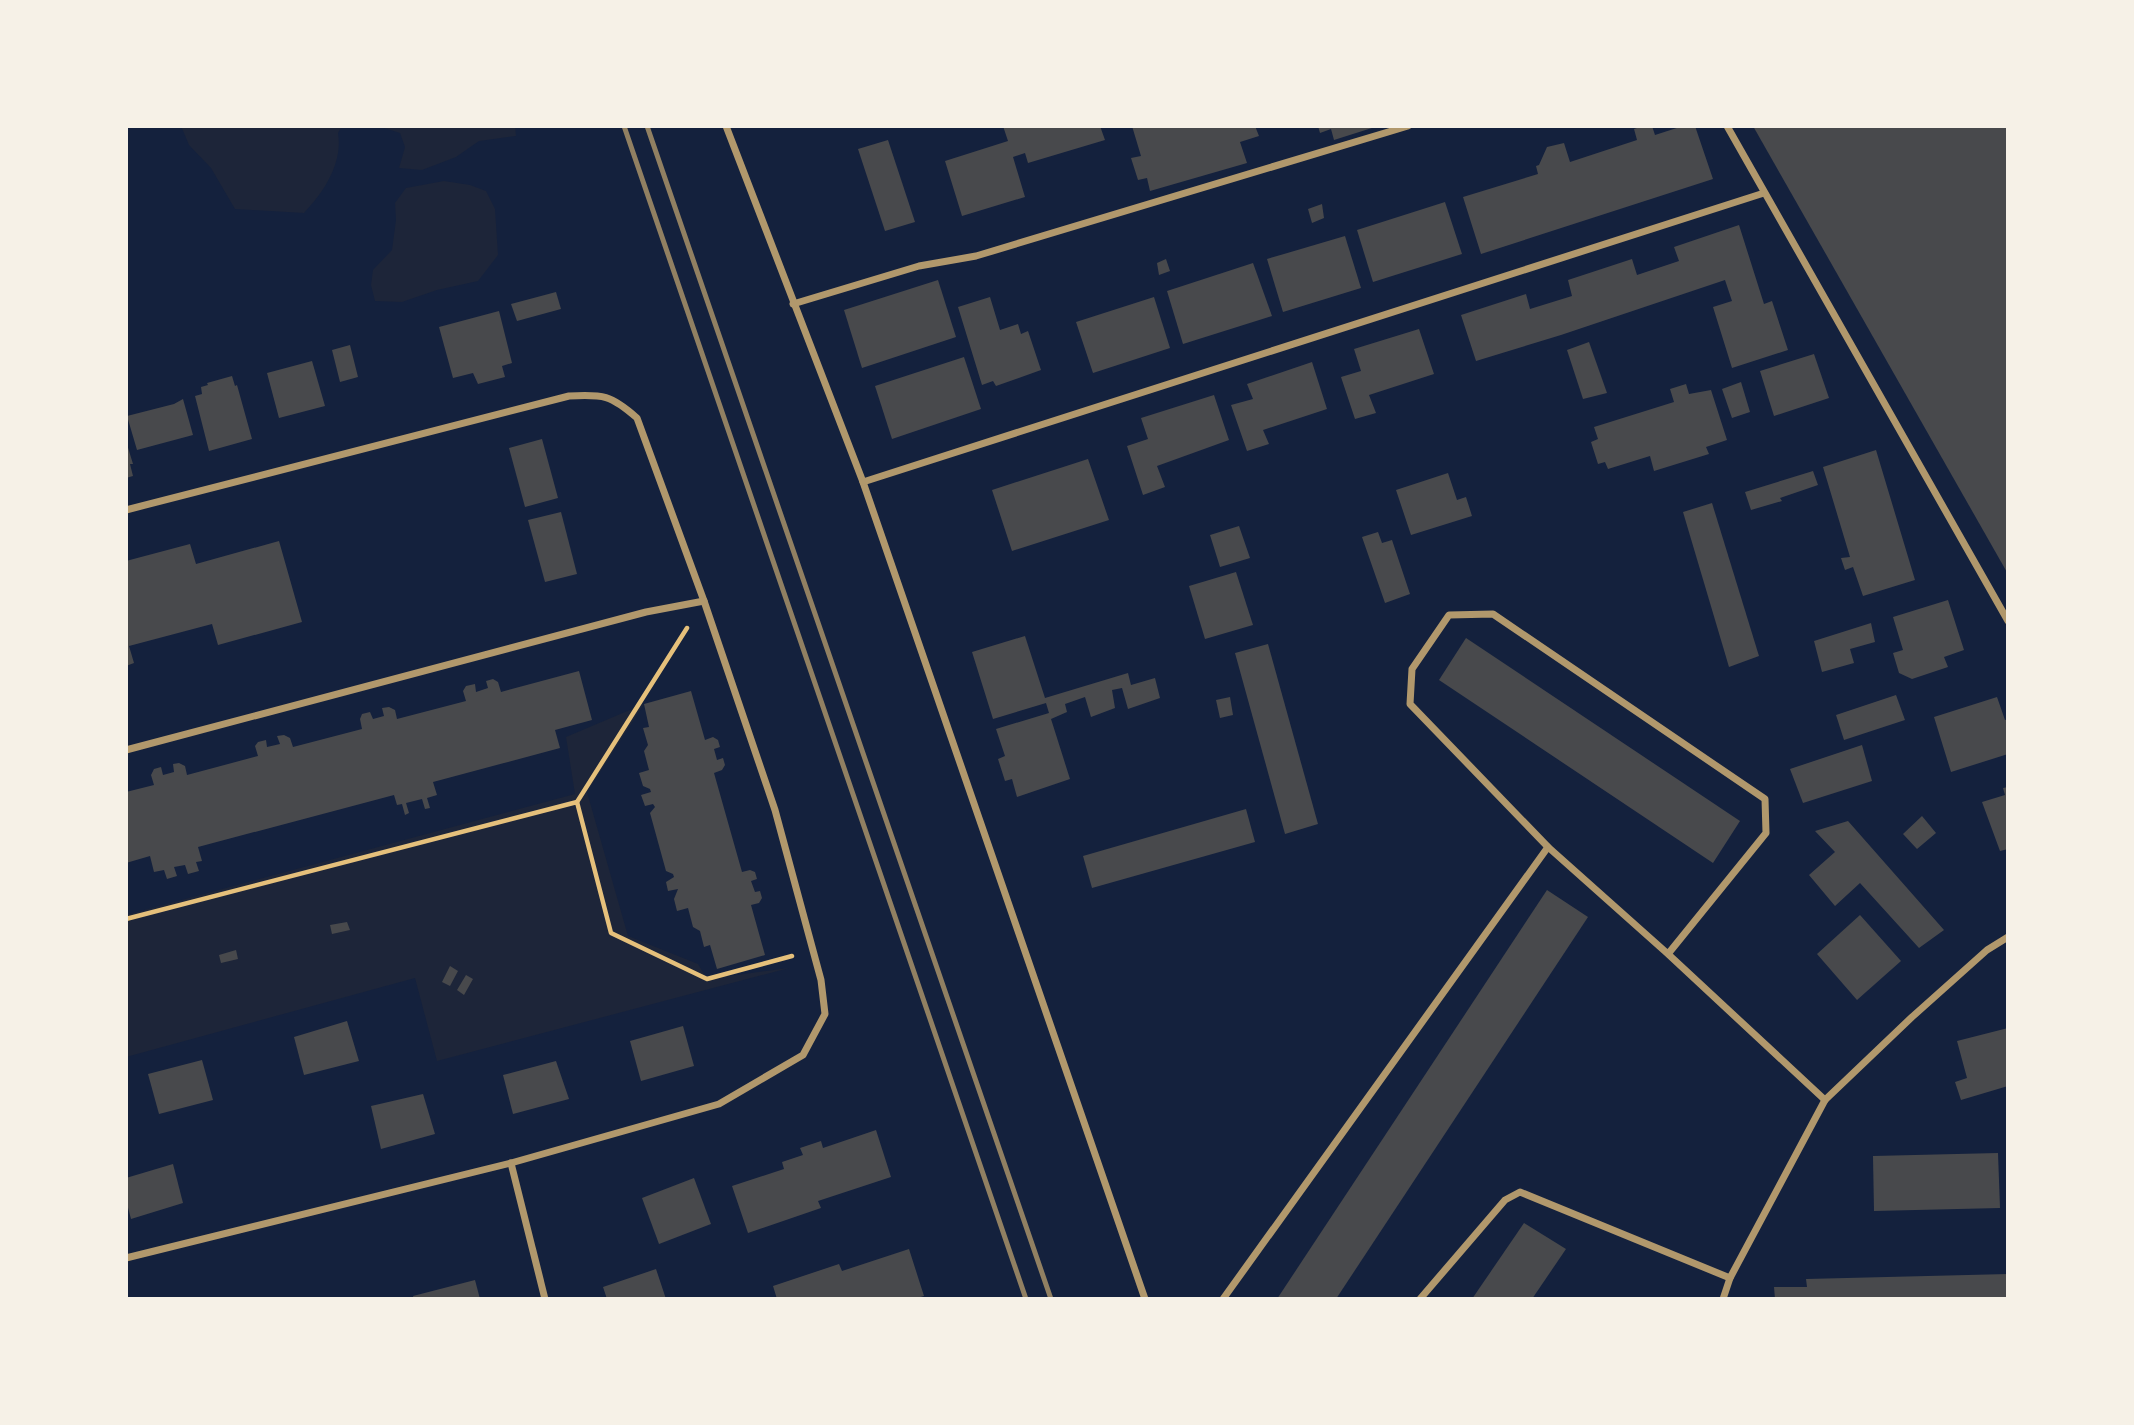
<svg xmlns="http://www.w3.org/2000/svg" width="2134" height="1425" viewBox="0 0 2134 1425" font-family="Merriweather,serif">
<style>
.green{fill:#1d2539}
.building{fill:#48494c}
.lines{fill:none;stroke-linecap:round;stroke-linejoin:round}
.path{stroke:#e5c07b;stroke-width:4.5}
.minor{stroke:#b1986c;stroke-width:7}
.rail{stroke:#918062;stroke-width:5}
</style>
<rect width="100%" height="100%" fill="#14213d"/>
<g class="green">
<path d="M 181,126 L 342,126 L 338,133 C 343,163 324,192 304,213 L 235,209 L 211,168 L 189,145 Z"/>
<polygon points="378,126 515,126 516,136 479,141 456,157 422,170 399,168 405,147 400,133"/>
<polygon points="444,181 470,185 486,191 495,209 498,255 478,281 437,290 402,302 375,301 371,285 373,270 392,250 396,220 395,203 406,188"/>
<polygon points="644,704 587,792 628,936 698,964 707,979 789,968 437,1061 415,978 126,1057 126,915 575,794 566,737"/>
</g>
<g class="building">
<polygon points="1003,126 1100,126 1105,140 1028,163 1025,153 1013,157 1025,197 962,216 945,161 1008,141"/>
<polygon points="1132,126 1160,126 1161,128 1168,126 1255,126 1259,136 1240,142 1247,163 1150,191 1147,178 1138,180 1131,158 1141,156"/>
<polygon points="1318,126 1375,126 1375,127 1334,140 1331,129 1320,133"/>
<polygon points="1643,126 1652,126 1655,135 1683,126 1695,126 1713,179 1481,254 1463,197 1538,174 1536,166 1539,165 1547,147 1564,143 1570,162 1637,140 1634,129"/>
<polygon points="1753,126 2008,126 2008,574"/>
<polygon points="888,140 915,222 885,231 858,149"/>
<polygon points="1445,202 1462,254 1373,282 1357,230"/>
<polygon points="1322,204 1324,218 1312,223 1308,209"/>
<polygon points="1739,225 1764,304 1772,301 1788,350 1732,368 1713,307 1732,301 1725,280 1561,335 1476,361 1461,315 1526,294 1530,309 1572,296 1568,280 1632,259 1637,275 1679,261 1674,247"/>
<polygon points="1345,236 1361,288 1283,312 1267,259"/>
<polygon points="1166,259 1170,271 1159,275 1157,263"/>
<polygon points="1253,263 1272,316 1183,344 1167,291"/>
<polygon points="938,280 956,337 862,368 844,310"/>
<polygon points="556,292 561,309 517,321 511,304"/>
<polygon points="990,297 1000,330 1018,324 1021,334 1028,331 1041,370 996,386 993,381 982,385 958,307"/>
<polygon points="1154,297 1170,348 1093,373 1076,322"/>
<polygon points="499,311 512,363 502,366 505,377 478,384 473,373 453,378 439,327"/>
<polygon points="1419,329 1434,374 1369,395 1376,413 1355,419 1341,377 1361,371 1354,349"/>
<polygon points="1589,342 1607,393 1583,399 1567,350"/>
<polygon points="350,345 358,377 340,382 332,350"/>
<polygon points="1814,354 1829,398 1774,416 1760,371"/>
<polygon points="964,357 981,409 892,439 875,386"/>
<polygon points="312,361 325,406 279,418 267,373"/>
<polygon points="1312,362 1327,409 1263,430 1269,444 1247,451 1231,405 1253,399 1247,384"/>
<polygon points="232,376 235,386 237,385 252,439 209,451 195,396 202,394 201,387 208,385 207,383"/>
<polygon points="1741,382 1750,412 1732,418 1722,389"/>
<polygon points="1686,384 1689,394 1711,390 1727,440 1706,447 1709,454 1654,471 1650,456 1608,469 1605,462 1598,464 1591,442 1598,439 1594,427 1674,402 1670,389"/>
<polygon points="1214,395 1229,440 1157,466 1165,487 1143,495 1127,446 1148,439 1141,418"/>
<polygon points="183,399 193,435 137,450 127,416 174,404"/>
<polygon points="542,439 558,498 525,507 509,448"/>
<polygon points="126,441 133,464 130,464 133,476 126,478"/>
<polygon points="1876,450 1915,580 1863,596 1853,567 1845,570 1841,558 1850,557 1823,467"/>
<polygon points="1088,459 1109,520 1012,551 992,490"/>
<polygon points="1813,471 1818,485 1780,498 1782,501 1751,510 1745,492"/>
<polygon points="1448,473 1457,500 1466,497 1472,516 1411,535 1396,490"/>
<polygon points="1712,503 1759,656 1729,667 1683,512"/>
<polygon points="561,512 577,574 545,582 528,520"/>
<polygon points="1239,526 1250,558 1220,567 1210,535"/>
<polygon points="1378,532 1382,543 1392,540 1410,594 1385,603 1362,537"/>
<polygon points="279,541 302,622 218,645 212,624 129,646 134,663 126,666 126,561 190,544 196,564"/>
<polygon points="1236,572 1253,625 1205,639 1189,586"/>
<polygon points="1948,600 1964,650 1944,657 1948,667 1912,679 1899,673 1893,653 1903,650 1893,617"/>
<polygon points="1871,623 1875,642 1850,649 1854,663 1822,672 1814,641"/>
<polygon points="1025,636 1045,698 1128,673 1131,685 1155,678 1160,698 1128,709 1122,688 1112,690 1115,708 1091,717 1085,697 1065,704 1067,712 1051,719 1070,779 1017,797 1012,779 1005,781 998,759 1005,756 996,729 1049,713 1046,703 993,719 972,652"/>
<polygon points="1466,638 1740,821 1713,863 1439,680"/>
<polygon points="1268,644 1318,824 1285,834 1235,653"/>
<polygon points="579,671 592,720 555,730 560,748 433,782 437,795 427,798 430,808 425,809 422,799 406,803 409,813 405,815 402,804 397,805 394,795 198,847 202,861 196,862 199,871 188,874 185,865 174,867 177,876 167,879 164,870 154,872 150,856 126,863 126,792 154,785 151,775 154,769 161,767 163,775 174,772 173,764 179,763 185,766 187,775 258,756 255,746 258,742 266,740 267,747 280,744 277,736 284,735 290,738 293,747 362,729 360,719 362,714 370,712 373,719 384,716 382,708 389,707 395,710 397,719 466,701 463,691 466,686 475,684 476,692 488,688 486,681 493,679 498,682 501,692"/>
<polygon points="691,691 705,740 713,737 718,740 720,747 714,749 717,760 723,758 725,765 722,770 714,773 742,872 750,870 755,872 757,879 751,881 755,892 760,891 762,898 759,903 751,905 765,955 717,969 710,945 704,947 700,931 693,927 688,908 677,911 674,899 678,889 668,891 666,882 674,877 673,874 666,871 650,813 655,807 653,804 645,806 641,795 651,792 650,789 643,786 639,773 649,770 644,751 648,745 643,728 649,727 644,704"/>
<polygon points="1896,695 1905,720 1844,740 1836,715"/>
<polygon points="1230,697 1233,715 1220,718 1216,700"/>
<polygon points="1997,697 2005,720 2008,719 2008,754 1951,772 1934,717"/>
<polygon points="1862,745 1872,781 1803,803 1790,769"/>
<polygon points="2008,787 2008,849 2000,851 1982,802 2005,795 2003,788"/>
<polygon points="1246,809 1255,842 1092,888 1083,856"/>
<polygon points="1922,816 1936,833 1917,849 1903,834"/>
<polygon points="1848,821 1944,930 1919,948 1860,883 1835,906 1809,875 1835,852 1815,831"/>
<polygon points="1547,890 1588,917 1336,1299 1277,1299"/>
<polygon points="1860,915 1901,961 1857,1000 1817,954"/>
<polygon points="347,922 350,930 332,934 330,925"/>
<polygon points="236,950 238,959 221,963 219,955"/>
<polygon points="450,966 458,971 450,986 442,982"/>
<polygon points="466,975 473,979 464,995 457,990"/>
<polygon points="347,1021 359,1061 304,1075 294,1037"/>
<polygon points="683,1026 694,1066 641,1081 630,1041"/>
<polygon points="2008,1028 2008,1086 1961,1100 1955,1082 1967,1078 1957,1041"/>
<polygon points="202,1060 213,1100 159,1114 148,1074"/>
<polygon points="556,1061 569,1099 513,1114 503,1075"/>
<polygon points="423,1094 435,1134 381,1149 371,1106"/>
<polygon points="876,1130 891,1177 818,1201 821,1208 748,1233 732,1186 784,1169 782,1162 803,1155 800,1148 821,1141 823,1148"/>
<polygon points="1998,1153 2000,1208 1874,1211 1873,1156"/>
<polygon points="173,1164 183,1203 131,1219 126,1200 126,1178"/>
<polygon points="694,1178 711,1224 659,1244 642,1198"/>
<polygon points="1524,1223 1566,1249 1532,1299 1472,1299"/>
<polygon points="909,1249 924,1296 914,1299 777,1299 773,1286 839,1264 842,1271"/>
<polygon points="656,1269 666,1299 607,1299 603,1287"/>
<polygon points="2008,1274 2008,1299 1775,1299 1774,1287 1807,1287 1806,1279"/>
<polygon points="475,1280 480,1299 414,1299 413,1296"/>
</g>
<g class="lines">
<g class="path">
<polyline points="577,802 687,628"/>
<polyline points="126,919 577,802 611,933 707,979 792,956"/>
</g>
<g class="minor">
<polyline points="726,126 863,482 1145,1299"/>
<polyline points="1727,126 2008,621"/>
<polyline points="793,304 919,266 976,256 1408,126"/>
<polyline points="863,482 1764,193"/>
<path d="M 126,510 L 569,396 C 603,394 611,395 637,418 L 704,601 L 775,810 L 821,980 L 825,1014 L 803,1055 L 719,1104 L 511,1163 L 126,1258"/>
<polyline points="126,750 646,612 704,601"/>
<polyline points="1668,954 1548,847 1410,704 1412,669 1449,615 1493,614 1765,799 1766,833 1668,954 1825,1100"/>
<polyline points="511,1163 545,1299"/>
<polyline points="1223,1299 1548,847"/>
<polyline points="1420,1299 1505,1200 1520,1192 1730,1278"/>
<polyline points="1723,1299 1730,1278 1825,1100 1912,1017 1987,950 2008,937"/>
</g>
<g class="rail">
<polyline points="624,126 1026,1299"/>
<polyline points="647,126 1051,1299"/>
</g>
</g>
<rect width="2134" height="1425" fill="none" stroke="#f6f1e7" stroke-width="256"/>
</svg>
